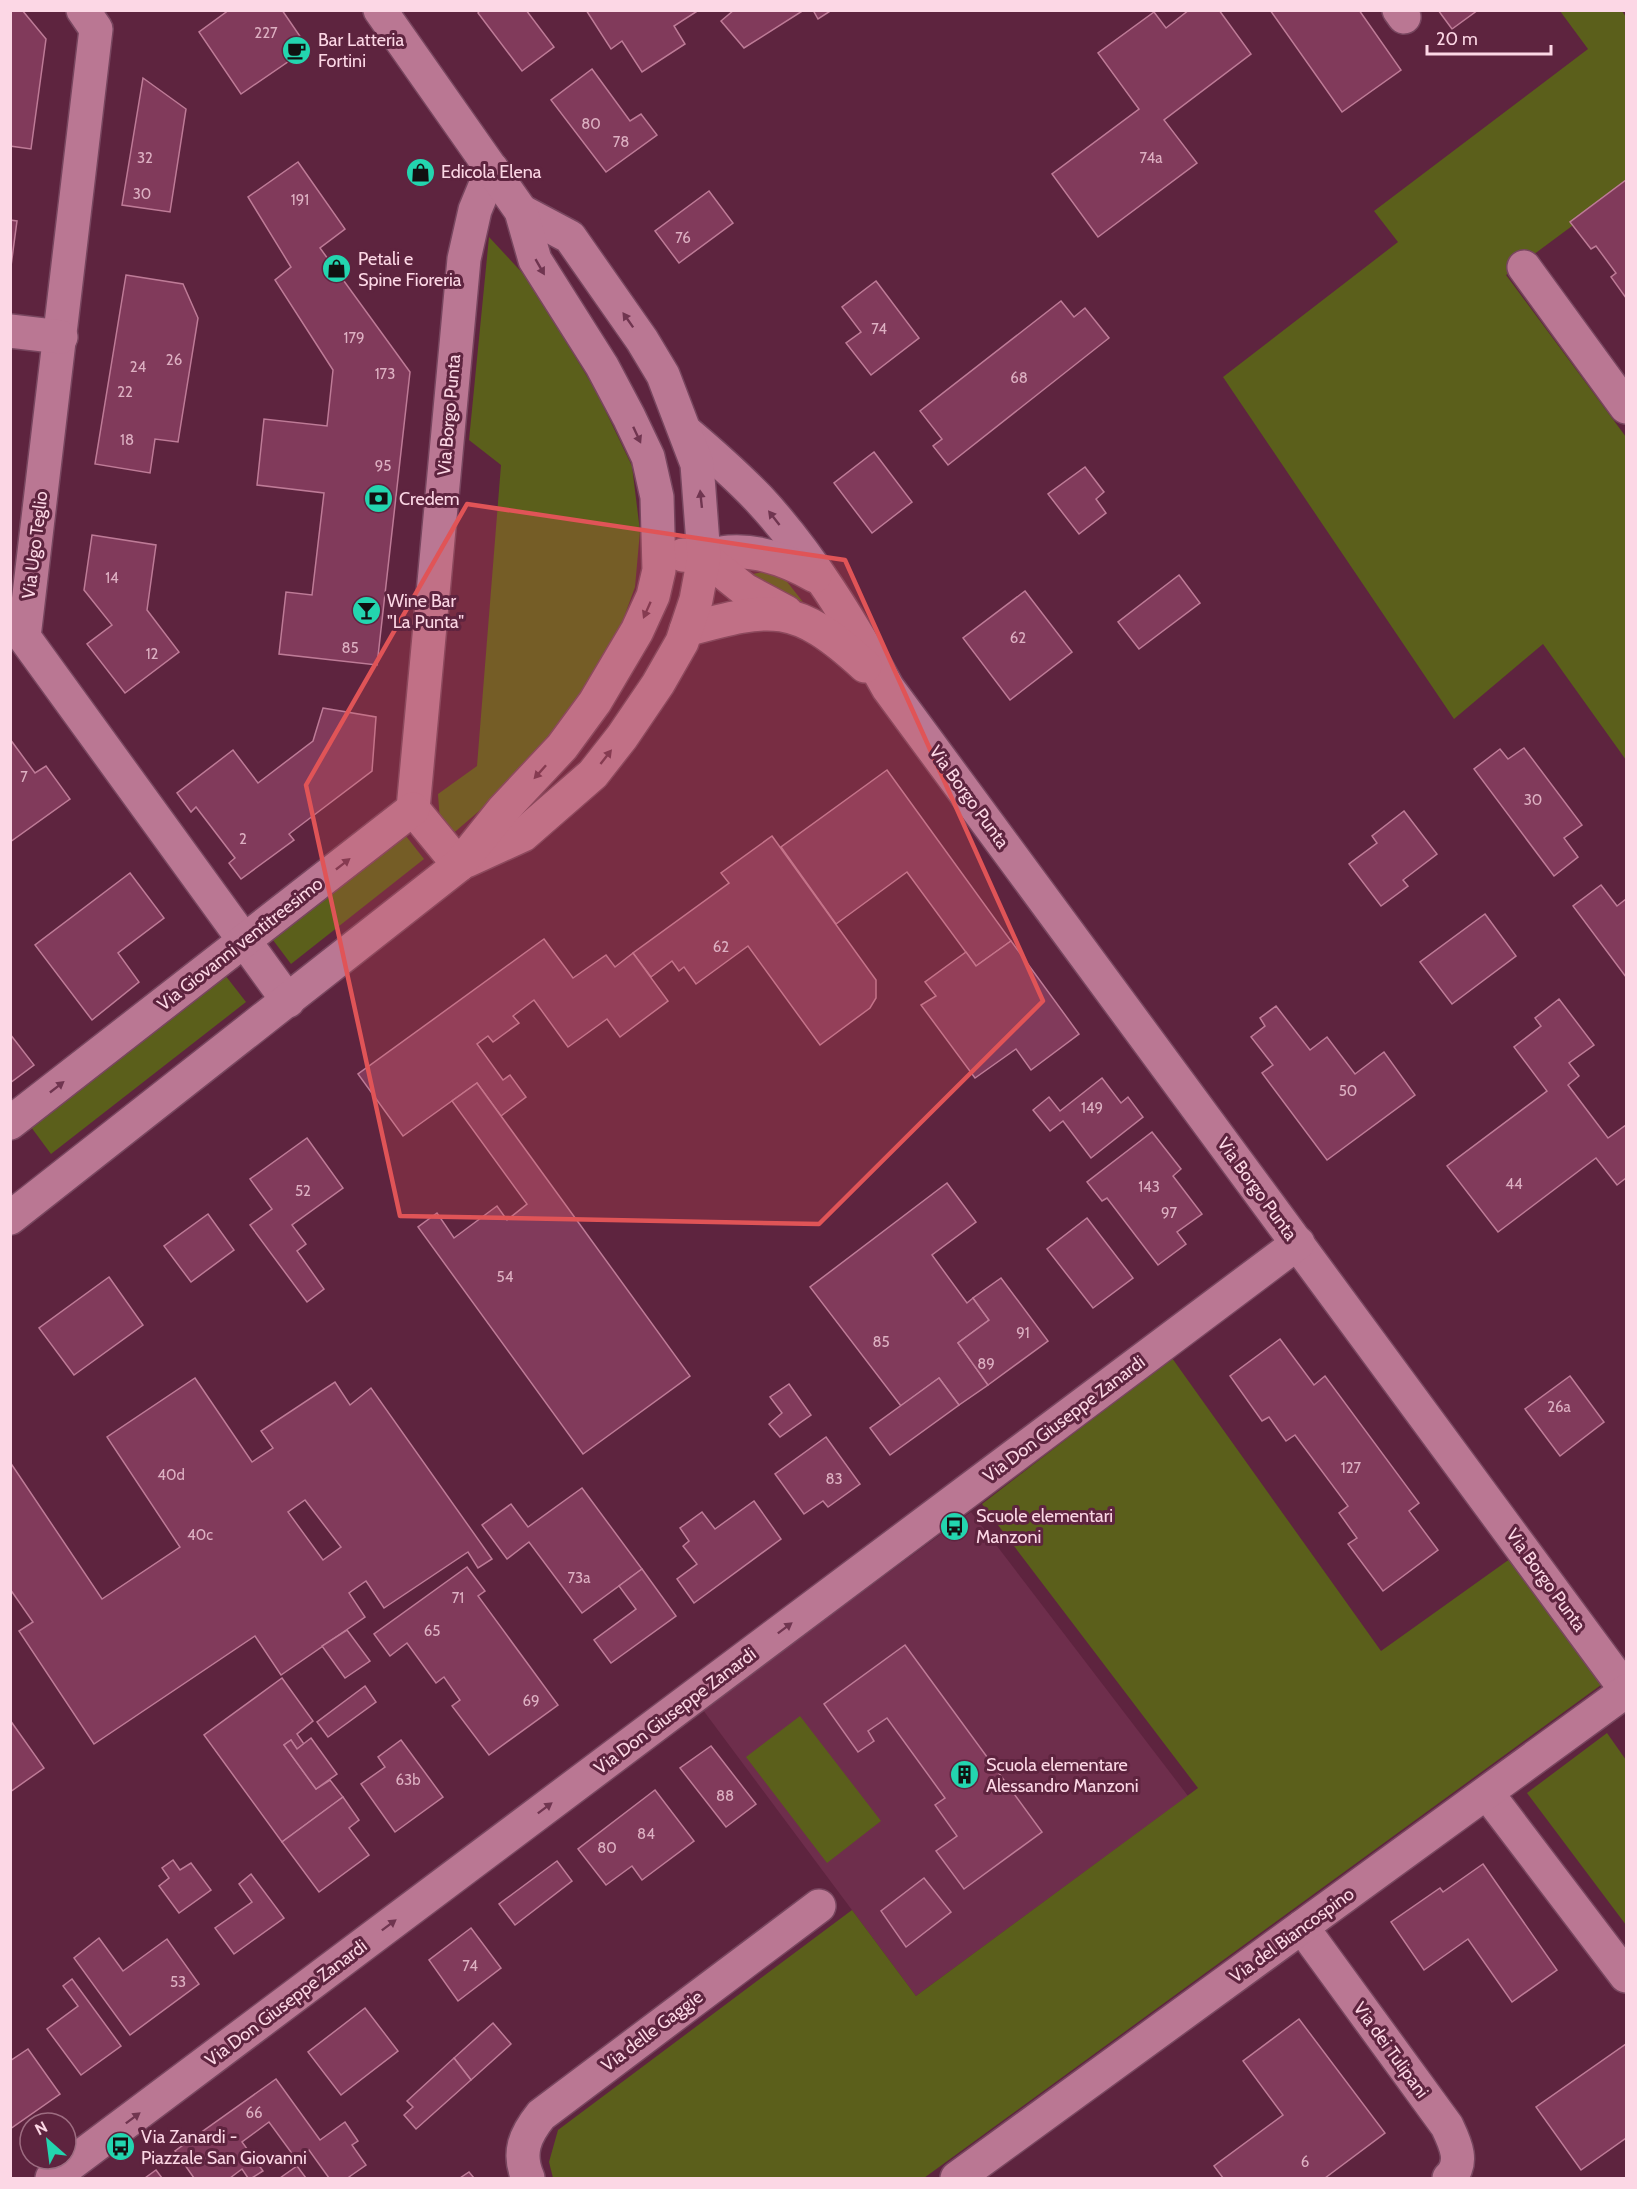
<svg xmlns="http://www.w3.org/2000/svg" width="1637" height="2189" viewBox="0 0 1637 2189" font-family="Cabin,sans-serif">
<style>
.built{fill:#6e2e4c}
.green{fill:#5b5f1b}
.building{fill:#813a5b;stroke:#be7b97;stroke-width:1.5;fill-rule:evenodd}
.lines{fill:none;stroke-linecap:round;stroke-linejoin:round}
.minor-casing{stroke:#78465f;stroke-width:36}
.minor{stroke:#ba7793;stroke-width:33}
.oneway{fill:#703550}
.marked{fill:#e05457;fill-opacity:0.2;stroke:#e05457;stroke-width:4.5;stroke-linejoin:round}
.labels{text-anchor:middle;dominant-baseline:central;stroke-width:6;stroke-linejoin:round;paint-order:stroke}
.number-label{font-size:15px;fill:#ddb0c2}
.poi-label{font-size:18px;fill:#fcd7e5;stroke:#5e243f;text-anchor:start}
.street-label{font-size:18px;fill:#fcd7e5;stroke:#5e243f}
</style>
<rect width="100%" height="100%" fill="#5e243f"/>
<polygon class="built" points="971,1512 1188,1796 916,1996 703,1710"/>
<g class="green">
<polygon points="1560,11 1622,11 1626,17 1626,186 1506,275 1626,437 1626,760 1543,644 1454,719 1223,377 1398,242 1374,211 1588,49"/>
<polygon points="489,237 528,279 596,391 632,466 640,531 635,587 615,642 586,694 493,799 449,837 440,822 438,794 477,766 501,465 469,440"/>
<polygon points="777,569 803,602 765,588 728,579"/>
<polygon points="402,831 424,859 291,964 270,936"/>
<polygon points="225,975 246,1002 51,1154 31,1127"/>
<polygon points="1172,1358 1381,1651 1514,1556 1605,1682 924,2178 553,2178 549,2162 558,2130 852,1910 916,1996 1198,1788 982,1504"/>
<polygon points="800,1716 881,1821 827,1863 746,1757"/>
<polygon points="1607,1733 1626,1760 1626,1925 1527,1793"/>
</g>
<g class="building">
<polygon points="13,10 22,10 46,39 31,149 10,146 10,13"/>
<polygon points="229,10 282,10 308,48 241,94 199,32"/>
<polygon points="480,10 526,10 554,47 522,71 478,13"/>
<polygon points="586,10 699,10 674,26 685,44 642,72 622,41 611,49"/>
<polygon points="734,10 804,10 744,48 721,21"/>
<polygon points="813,10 832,10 818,19"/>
<polygon points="1189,10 1219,10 1251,54 1164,120 1197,163 1098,237 1052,174 1139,109 1098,53 1154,12 1166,28"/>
<polygon points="1270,10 1359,10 1401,70 1342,112"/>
<polygon points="1438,10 1478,10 1452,29"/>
<polygon points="592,69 630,121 641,114 657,135 606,172 551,100"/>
<polygon points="143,78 186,109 170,212 122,205"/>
<polygon points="298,162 345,229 320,248 410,372 377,665 279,654 286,592 312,595 324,493 257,485 264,419 327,426 333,370 275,280 291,267 248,197"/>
<polygon points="1626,180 1626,298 1611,277 1616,273 1596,246 1591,249 1570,222"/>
<polygon points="709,191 733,223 679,263 655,231"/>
<polygon points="10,220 17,221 11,266 10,266"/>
<polygon points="126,275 183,284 198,318 178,442 155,439 150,473 95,464"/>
<polygon points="876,281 919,338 871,375 846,343 861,332 842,307"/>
<polygon points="1061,301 1074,317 1085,308 1109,338 948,465 933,446 942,439 920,411"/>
<polygon points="874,452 912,502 872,533 834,483"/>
<polygon points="1085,467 1104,492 1096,499 1106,513 1079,534 1048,494"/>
<polygon points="92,535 156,545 147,610 179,652 125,693 87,644 112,625 84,590"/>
<polygon points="1179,575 1200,603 1139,649 1118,622"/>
<polygon points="1025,591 1072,652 1010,700 963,638"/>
<polygon points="323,708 376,717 372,771 289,834 294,840 241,879 229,863 235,858 196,807 191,812 177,793 233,750 258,783 313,741"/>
<polygon points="10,739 35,773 46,766 70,799 10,842"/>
<polygon points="1524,748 1582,825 1564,838 1578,857 1554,876 1474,769 1500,749 1508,759"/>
<polygon points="887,770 1011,941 976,966 907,872 836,924 781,847"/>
<polygon points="1404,811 1437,854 1403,880 1408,886 1381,906 1349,864 1377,843 1372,836"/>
<polygon points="772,836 876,980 876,998 870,1008 820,1045 748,946 696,984 684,967 679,971 672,961 651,977 633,953 729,883 721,873"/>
<polygon points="130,873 164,918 118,953 139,982 92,1020 35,945"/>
<polygon points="1601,885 1617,906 1626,899 1626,977 1573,906"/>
<polygon points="1485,914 1516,956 1452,1004 1420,962"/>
<polygon points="544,939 573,978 606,955 615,967 633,953 668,1001 620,1037 607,1019 568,1047 534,1000 513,1016 519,1023 493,1042 488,1036 477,1044 503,1080 510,1075 526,1097 501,1116 477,1083 403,1136 358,1074"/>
<polygon points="1011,941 1079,1034 1031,1070 1016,1049 975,1078 921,1005 936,996 925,982 966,952 976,966"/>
<polygon points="1559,999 1594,1045 1569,1063 1579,1076 1568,1085 1608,1138 1626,1125 1626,1178 1617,1185 1596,1158 1498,1232 1447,1166 1547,1091 1514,1047 1541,1026 1535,1018"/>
<polygon points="1276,1006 1310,1050 1327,1037 1355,1074 1384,1052 1415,1095 1327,1160 1262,1073 1273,1065 1251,1037 1265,1026 1260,1018"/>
<polygon points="10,1034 34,1065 10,1083"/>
<polygon points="1102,1078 1121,1103 1128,1097 1143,1117 1091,1158 1063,1121 1050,1131 1033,1110 1049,1097 1060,1111"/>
<polygon points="477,1083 690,1376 583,1454 418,1227 437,1213 454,1238 497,1206 507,1220 527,1204 452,1101"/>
<polygon points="1152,1132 1181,1169 1173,1176 1202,1214 1177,1232 1186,1244 1158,1265 1107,1198 1102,1201 1087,1182"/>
<polygon points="307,1138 343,1188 292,1225 306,1244 297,1251 324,1289 307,1302 250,1225 272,1209 250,1179"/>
<polygon points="947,1183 976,1222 932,1255 967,1303 973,1298 989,1320 958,1343 988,1385 959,1405 939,1378 901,1406 810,1287"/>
<polygon points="208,1214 234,1250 191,1282 164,1246"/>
<polygon points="1087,1218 1133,1278 1093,1308 1047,1249"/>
<polygon points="109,1277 143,1325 74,1375 39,1328"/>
<polygon points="1001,1278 1048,1341 988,1385 958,1343 989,1320 973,1298"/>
<polygon points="1280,1339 1314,1385 1325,1376 1419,1503 1409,1511 1438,1550 1383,1591 1348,1544 1357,1538 1339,1513 1348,1506 1295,1435 1286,1441 1269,1417 1262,1421 1230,1376"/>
<polygon points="1570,1376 1604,1422 1560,1456 1525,1409"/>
<path d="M 195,1378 L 252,1462 L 273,1448 L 261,1431 L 335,1382 L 350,1405 L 371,1388 L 492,1559 L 478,1568 L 468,1552 L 384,1608 L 366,1581 L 349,1593 L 365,1617 L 281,1675 L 255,1636 L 94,1744 L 19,1631 L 33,1622 L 10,1589 L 10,1462 L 102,1599 L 180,1547 L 107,1437 ZM 305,1500 L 341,1547 L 323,1560 L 288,1512 Z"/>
<polygon points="939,1378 959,1405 890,1455 870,1428"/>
<polygon points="789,1384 811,1415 780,1437 769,1424 782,1413 770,1397"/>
<polygon points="826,1437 860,1484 828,1507 823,1501 804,1514 775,1474"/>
<polygon points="582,1488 642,1569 582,1613 529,1542 507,1559 482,1525 511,1504 528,1527"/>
<polygon points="754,1501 781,1539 694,1603 677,1579 697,1564 683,1546 689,1541 680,1528 702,1512 715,1529"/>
<polygon points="467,1567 485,1591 478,1596 558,1705 489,1755 452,1706 460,1700 444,1677 436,1683 407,1643 390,1656 374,1634"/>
<polygon points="642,1569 676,1616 611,1663 594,1640 636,1609 619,1586"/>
<polygon points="347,1630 370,1661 345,1678 322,1646"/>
<polygon points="905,1645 1042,1832 964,1889 936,1851 957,1836 935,1805 945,1798 887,1718 868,1731 874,1741 858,1752 824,1704"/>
<polygon points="282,1678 313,1721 297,1734 304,1744 297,1749 291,1740 284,1745 316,1789 330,1780 343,1797 282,1842 204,1735"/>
<polygon points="365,1686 376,1702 328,1737 317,1722"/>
<polygon points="10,1720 44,1768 10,1792"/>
<polygon points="311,1738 337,1774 316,1789 284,1745 291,1740 297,1749"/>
<polygon points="401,1740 443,1797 395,1832 361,1784 385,1767 378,1757"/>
<polygon points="711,1746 756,1804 726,1827 680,1768"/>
<polygon points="655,1790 694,1841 642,1880 632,1866 606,1885 578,1849"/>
<polygon points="343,1797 359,1820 349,1828 369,1855 319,1892 282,1842"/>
<polygon points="173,1860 180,1870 191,1863 211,1890 179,1913 159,1886 169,1878 162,1868"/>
<polygon points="557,1861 572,1881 515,1925 499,1904"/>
<polygon points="1483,1864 1557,1970 1512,2002 1468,1939 1424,1970 1391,1922 1440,1888 1443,1892"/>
<polygon points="251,1874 284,1918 234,1954 215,1928 252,1902 239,1884"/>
<polygon points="924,1878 951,1912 906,1947 881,1911"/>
<polygon points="471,1928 501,1968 458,2001 429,1960"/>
<polygon points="99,1938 123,1971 167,1939 199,1984 130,2035 74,1958"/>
<polygon points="72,1979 121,2046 81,2075 47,2029 78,2006 63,1986"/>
<polygon points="365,2008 398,2051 341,2095 308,2052"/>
<polygon points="1299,2019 1385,2133 1325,2178 1223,2178 1214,2166 1283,2115 1243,2061"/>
<polygon points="493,2023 511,2044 471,2080 454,2058"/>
<polygon points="1626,2044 1626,2138 1581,2170 1536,2107"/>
<polygon points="28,2049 60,2094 10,2129 10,2061"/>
<polygon points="454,2058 471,2080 416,2129 404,2115 413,2107 407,2101"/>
<polygon points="276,2079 320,2140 345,2122 358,2141 352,2145 366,2165 349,2177 350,2178 329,2178 309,2150 296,2159 269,2122 242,2142 263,2171 252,2178 248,2178 242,2169 230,2178 194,2178 175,2151"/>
<polygon points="297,2166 306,2178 280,2178"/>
<polygon points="156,2170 162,2178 145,2178"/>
<polygon points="469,2172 474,2178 460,2178"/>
</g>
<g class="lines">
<defs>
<g id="minor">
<polyline points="83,10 96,29 24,637 288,1001"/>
<polyline points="1399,10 1404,17"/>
<polyline points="1524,267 1626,407"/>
<polyline points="10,331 61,337"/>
<path d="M 685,431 C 711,453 736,475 759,499 C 811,555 851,622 888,688 L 1626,1690"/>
<path d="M 683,555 C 700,557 713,554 730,552 C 761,550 789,561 815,576"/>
<polyline points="704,557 745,590 786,612"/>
<path d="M 686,630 C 773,606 795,602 865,666"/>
<polyline points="413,809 464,259 475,210 492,169"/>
<polyline points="413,809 459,865"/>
<polyline points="466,861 523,835 593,774 622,737 658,684 682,642 696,600 704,557 697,464 663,375 642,340 570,237 521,211"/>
<polyline points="10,1123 413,809"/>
<polyline points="10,1218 459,865 503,810 562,747 595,702 637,631 653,596 659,570 657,497 648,457 629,417 602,366 535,260 521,211 380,10"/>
<polyline points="1487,1793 1626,1976"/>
<path d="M 1302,1927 L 1447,2126 C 1455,2143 1465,2163 1449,2178"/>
<polyline points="52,2178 1298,1243"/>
<path d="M 528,2178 C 517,2153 525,2135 541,2115 L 819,1906"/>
<polyline points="957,2178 1626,1691"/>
</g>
</defs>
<use href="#minor" class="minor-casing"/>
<use href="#minor" class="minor"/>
</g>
<defs><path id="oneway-solid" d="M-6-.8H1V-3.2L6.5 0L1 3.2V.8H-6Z" transform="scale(1.5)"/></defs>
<g class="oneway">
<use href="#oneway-solid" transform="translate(540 267) rotate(60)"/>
<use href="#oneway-solid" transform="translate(628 320) rotate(-125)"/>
<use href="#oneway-solid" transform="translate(637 435) rotate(65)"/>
<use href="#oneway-solid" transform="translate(701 499) rotate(-96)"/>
<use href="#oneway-solid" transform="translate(774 518) rotate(-128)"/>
<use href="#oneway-solid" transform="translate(647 610) rotate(114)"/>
<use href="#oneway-solid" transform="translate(606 757) rotate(-52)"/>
<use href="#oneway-solid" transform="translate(540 772) rotate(132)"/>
<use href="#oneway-solid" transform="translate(343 864) rotate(-38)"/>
<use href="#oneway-solid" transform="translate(57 1087) rotate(-38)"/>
<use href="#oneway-solid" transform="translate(785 1628) rotate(-37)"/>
<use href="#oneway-solid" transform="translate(545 1808) rotate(-37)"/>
<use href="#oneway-solid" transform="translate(389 1925) rotate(-37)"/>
<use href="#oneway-solid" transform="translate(133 2118) rotate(-37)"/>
</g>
<path class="marked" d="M 467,504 L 845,560 L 1043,1001 L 819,1224 L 400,1216 L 306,785 Z"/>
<defs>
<symbol id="cafe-disc" viewBox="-11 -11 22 22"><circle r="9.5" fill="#23d5af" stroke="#5e243f"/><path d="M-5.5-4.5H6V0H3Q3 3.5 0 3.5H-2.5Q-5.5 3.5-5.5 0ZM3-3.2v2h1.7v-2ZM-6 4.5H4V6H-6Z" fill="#111"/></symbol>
<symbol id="shop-disc" viewBox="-11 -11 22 22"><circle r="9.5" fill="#23d5af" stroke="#5e243f"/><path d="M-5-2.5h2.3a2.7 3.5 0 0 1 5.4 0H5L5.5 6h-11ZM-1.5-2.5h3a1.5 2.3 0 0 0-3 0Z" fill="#111"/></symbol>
<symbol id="bank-disc" viewBox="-11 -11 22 22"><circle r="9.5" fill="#23d5af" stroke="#5e243f"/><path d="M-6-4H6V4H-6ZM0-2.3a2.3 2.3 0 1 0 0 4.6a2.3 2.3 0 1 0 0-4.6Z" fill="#111"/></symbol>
<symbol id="bar-disc" viewBox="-11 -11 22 22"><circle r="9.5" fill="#23d5af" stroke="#5e243f"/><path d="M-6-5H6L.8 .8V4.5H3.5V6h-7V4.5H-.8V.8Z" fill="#111"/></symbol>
<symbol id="bus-disc" viewBox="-11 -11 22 22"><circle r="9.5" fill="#23d5af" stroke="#5e243f"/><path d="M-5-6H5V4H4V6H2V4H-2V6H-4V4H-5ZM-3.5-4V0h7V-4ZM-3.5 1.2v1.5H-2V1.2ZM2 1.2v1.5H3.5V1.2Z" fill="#111"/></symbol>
<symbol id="building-disc" viewBox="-11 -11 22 22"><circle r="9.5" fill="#23d5af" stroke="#5e243f"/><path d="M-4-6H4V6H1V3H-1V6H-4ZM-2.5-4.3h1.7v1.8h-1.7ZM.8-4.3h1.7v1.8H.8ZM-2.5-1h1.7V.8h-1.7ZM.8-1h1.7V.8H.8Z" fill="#111"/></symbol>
</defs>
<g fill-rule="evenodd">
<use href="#cafe-disc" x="280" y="34" width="33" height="33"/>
<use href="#shop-disc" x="404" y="156" width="33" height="33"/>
<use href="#shop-disc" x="320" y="252" width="33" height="33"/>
<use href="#bank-disc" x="362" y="482" width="33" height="33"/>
<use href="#bar-disc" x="350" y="594" width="33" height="33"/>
<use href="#bus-disc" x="938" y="1510" width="33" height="33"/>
<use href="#building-disc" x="948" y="1758" width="33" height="33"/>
<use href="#bus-disc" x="104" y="2130" width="33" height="33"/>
</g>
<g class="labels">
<g class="number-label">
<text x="266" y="33">227</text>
<text x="591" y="124">80</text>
<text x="621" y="142">78</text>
<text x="145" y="158">32</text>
<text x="1151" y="158">74a</text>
<text x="142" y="194">30</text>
<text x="300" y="200">191</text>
<text x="683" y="238">76</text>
<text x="879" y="329">74</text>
<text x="354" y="338">179</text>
<text x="174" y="360">26</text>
<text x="138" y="367">24</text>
<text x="385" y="374">173</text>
<text x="1019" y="378">68</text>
<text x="125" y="392">22</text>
<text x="127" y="440">18</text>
<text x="383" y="466">95</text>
<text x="112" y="578">14</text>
<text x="1018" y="638">62</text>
<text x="350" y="648">85</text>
<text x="152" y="654">12</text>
<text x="24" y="777">7</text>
<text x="1533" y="800">30</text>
<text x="243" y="839">2</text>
<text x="721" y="947">62</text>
<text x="1348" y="1091">50</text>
<text x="1092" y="1108">149</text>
<text x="1514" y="1184">44</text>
<text x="1149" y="1187">143</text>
<text x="303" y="1191">52</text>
<text x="1169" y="1213">97</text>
<text x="505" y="1277">54</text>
<text x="1023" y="1333">91</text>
<text x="881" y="1342">85</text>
<text x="986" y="1364">89</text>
<text x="1559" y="1407">26a</text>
<text x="1351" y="1468">127</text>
<text x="171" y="1475">40d</text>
<text x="834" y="1479">83</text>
<text x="200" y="1535">40c</text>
<text x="579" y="1578">73a</text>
<text x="458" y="1598">71</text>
<text x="432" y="1631">65</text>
<text x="531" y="1701">69</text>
<text x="408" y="1780">63b</text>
<text x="725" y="1796">88</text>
<text x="646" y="1834">84</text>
<text x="607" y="1848">80</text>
<text x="470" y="1966">74</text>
<text x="178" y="1982">53</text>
<text x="254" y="2113">66</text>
<text x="1305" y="2162">6</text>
</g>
<g class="poi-label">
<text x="318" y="40">Bar Latteria<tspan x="318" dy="21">Fortini</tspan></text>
<text x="441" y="172">Edicola Elena</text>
<text x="358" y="259">Petali e<tspan x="358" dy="21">Spine Fioreria</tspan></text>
<text x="399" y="499">Credem</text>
<text x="387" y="601">Wine Bar<tspan x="387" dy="21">"La Punta"</tspan></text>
<text x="976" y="1516">Scuole elementari<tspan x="976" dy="21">Manzoni</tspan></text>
<text x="986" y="1765">Scuola elementare<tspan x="986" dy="21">Alessandro Manzoni</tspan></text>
<text x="141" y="2137">Via Zanardi -<tspan x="141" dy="21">Piazzale San Giovanni</tspan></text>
</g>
<g class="street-label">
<text transform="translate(449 415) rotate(-85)">Via Borgo Punta</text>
<text transform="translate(35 545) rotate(-83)">Via Ugo Teglio</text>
<text transform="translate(969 797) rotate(54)">Via Borgo Punta</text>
<text transform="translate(240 944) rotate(-38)">Via Giovanni ventitreesimo</text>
<text transform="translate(1257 1189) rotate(54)">Via Borgo Punta</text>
<text transform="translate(1064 1419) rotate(-37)">Via Don Giuseppe Zanardi</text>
<text transform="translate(1546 1580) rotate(54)">Via Borgo Punta</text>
<text transform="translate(675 1711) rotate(-37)">Via Don Giuseppe Zanardi</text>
<text transform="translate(1292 1935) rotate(-36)">Via del Biancospino</text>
<text transform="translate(286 2003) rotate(-37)">Via Don Giuseppe Zanardi</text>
<text transform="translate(652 2031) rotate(-37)">Via delle Gaggie</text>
<text transform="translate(1391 2050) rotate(54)">Via dei Tulipani</text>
</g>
</g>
<rect width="1637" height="2189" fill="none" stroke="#fcd7e5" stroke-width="24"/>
<g transform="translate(48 2141) rotate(332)"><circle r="28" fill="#5e243f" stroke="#9d6c81" stroke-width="1.5"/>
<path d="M0-4.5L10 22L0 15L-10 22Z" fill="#23d5af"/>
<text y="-9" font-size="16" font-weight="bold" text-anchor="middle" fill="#fcd7e5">N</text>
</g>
<path d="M1427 45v9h124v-9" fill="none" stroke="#fcd7e5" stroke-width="3"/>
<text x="1436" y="45" font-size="18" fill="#fcd7e5" stroke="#5e243f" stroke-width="4.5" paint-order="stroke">20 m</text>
</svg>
